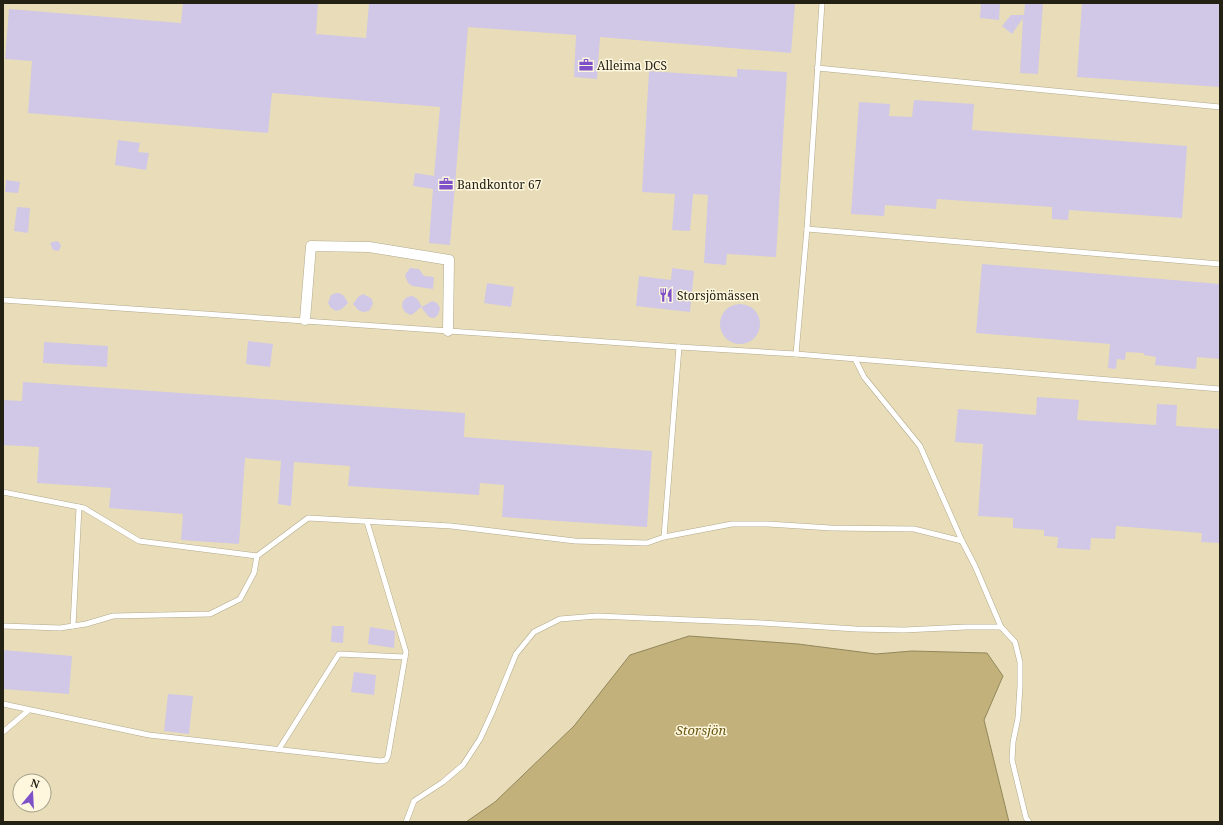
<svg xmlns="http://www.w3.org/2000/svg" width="1223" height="825" viewBox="0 0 1223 825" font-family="'Noto Serif',serif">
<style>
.built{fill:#e8ddb8;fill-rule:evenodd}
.water{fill:#c2b17a;stroke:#92865b}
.building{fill:#d0c8e6}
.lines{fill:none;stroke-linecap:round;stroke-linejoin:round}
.service-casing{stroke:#b2a98c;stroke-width:6}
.minor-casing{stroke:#b2a98c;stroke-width:11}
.service{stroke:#fff;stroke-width:5}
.minor{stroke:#fff;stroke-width:10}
.labels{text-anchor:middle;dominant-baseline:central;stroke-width:3;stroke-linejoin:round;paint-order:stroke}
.poi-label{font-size:12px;fill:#232014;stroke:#fef7de;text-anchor:start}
.water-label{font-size:13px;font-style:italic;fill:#685714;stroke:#fef7de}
</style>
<rect width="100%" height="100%" fill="#f2e9cb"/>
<path class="built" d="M 3,3 L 1220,3 L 1220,822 L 1009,822 L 984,720 L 1003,676 L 912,651 L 876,654 L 798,644 L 689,636 L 630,655 L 574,726 L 495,802 L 466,822 L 3,822 ZM 20,781 L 44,781 L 44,805 L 20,805 Z"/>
<polygon class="water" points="689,636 798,644 876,654 912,651 987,653 1003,676 984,720 1009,822 466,822 495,802 574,726 630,655"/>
<g class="building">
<polygon points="183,3 318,3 316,34 366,38 369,3 795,3 791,53 600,37 597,79 574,77 576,35 468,27 450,245 429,243 433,189 413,186 415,173 434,176 440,107 272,93 268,133 28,113 32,61 5,59 9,9 181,23"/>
<polygon points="981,3 1000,3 999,20 980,18"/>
<polygon points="1025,3 1043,3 1038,74 1020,73 1023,18 1012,34 1002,26 1011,15 1024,15"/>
<polygon points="1082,3 1220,3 1220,87 1077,77"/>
<polygon points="737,69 787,72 776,257 727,254 726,265 704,263 708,195 693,194 690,231 672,230 675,194 642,192 649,71 737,77"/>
<polygon points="914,100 974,104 972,130 1187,146 1182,218 1069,210 1068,220 1052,219 1052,207 937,199 936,209 885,205 884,216 851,214 859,102 890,104 889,116 912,117"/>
<polygon points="118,140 140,143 138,152 149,153 146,170 115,165"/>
<polygon points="6,180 20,182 18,193 5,192"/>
<polygon points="17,207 30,208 28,233 14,231"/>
<polygon points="56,241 59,242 61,246 60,249 58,251 53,250 50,243"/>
<polygon points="982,264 1220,284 1220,359 1197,357 1196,369 1155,365 1156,357 1144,355 1144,353 1126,352 1125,360 1117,359 1116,369 1108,368 1110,344 976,333"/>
<polygon points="410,268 419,269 424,276 434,277 433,289 412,286 408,283 405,275"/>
<polygon points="672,268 694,271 690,312 636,306 639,276 671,280"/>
<polygon points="487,283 514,287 511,307 484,303"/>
<polygon points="336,293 339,293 344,296 348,303 342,309 336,311 331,308 328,303 331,295"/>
<polygon points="363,294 371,298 373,303 372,306 369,311 363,312 358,310 353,304 358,297"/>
<polygon points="413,296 418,300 422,307 432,301 437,303 440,308 438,315 434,318 429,317 421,307 413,314 410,315 405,312 402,307 403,301 407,297"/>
<circle cx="740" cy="324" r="20"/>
<polygon points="248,341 273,344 270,367 246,364"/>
<polygon points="44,342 108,346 107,367 43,363"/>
<polygon points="23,382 465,413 464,437 652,451 647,527 502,517 504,485 480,483 479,495 348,486 350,466 294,462 291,506 278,504 281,461 245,458 239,544 181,540 183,514 109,508 111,488 37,483 39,447 3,445 3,400 22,401"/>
<polygon points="1037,397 1079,400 1077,420 1156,425 1157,404 1177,405 1176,426 1220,429 1220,543 1201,542 1202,533 1116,526 1115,539 1091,538 1090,550 1057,548 1058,537 1044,536 1044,530 1013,528 1013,518 978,516 983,444 955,442 958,409 1036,415"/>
<polygon points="332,626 344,626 343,643 331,642"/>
<polygon points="370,627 395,631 394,648 368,644"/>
<polygon points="3,650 72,656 69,694 3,689"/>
<polygon points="354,672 376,675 374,695 351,692"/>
<polygon points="168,694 193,696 189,734 164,731"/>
</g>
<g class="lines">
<defs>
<g id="service">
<polyline points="817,68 1220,107"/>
<polyline points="807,229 1220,264"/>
<polyline points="3,300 679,347 796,354 1220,389"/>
<polyline points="796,354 807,229 822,3"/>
<polyline points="855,359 864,377 920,446 962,541 975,566 1001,627 1015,642 1020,662 1020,686 1018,718 1013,742 1012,760 1026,818 1029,822"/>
<polyline points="3,492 84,508 139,541 257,556 308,518 451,526 575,541 647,543 664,537 679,347"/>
<polyline points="664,537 732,524 768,524 831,528 914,529 962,541"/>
<polyline points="3,626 60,628 86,624 113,616 210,614 240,599 254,573 257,556"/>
<polyline points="73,626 79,507"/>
<polyline points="3,704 149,735 381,761 386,760 388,756 406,652 367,522"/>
<polyline points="3,732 29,710"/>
<polyline points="279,749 339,654 405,657"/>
<polyline points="406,822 414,801 443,782 463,765 480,739 492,713 516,654 534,632 560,619 597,616 762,623 856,629 904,630 966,627 1001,627"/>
</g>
<polyline id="minor" points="305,320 311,246 369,247 449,260 448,331"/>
</defs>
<use href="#service" class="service-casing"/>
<use href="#minor" class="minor-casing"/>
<use href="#service" class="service"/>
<use href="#minor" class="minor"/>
</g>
<defs>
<symbol id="office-bare" viewBox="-9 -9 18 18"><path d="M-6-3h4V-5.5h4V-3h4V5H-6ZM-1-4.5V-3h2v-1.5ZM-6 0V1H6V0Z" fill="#7e51c9" stroke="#fef7de" stroke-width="2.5" paint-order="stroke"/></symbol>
<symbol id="restaurant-bare" viewBox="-9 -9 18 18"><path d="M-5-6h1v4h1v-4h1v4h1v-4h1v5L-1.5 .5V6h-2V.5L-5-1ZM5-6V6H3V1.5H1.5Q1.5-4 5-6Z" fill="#7e51c9" stroke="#fef7de" stroke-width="2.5" paint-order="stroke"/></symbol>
</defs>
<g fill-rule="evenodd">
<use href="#office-bare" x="576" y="55" width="20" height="20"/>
<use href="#office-bare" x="436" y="174" width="20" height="20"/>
<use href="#restaurant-bare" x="656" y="285" width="20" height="20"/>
</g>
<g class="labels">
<g class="poi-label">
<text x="597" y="65">Alleima DCS</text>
<text x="457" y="184">Bandkontor 67</text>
<text x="677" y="295">Storsjömässen</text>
</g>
<g class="water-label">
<text x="701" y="730">Storsjön</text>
</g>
</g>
<rect width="1223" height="825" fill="none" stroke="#232014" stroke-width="8"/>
<g transform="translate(32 793) rotate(18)"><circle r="19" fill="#fef7de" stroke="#a6a18d"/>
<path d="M0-3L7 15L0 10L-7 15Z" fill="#7e51c9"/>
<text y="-6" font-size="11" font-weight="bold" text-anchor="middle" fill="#232014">N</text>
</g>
</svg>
